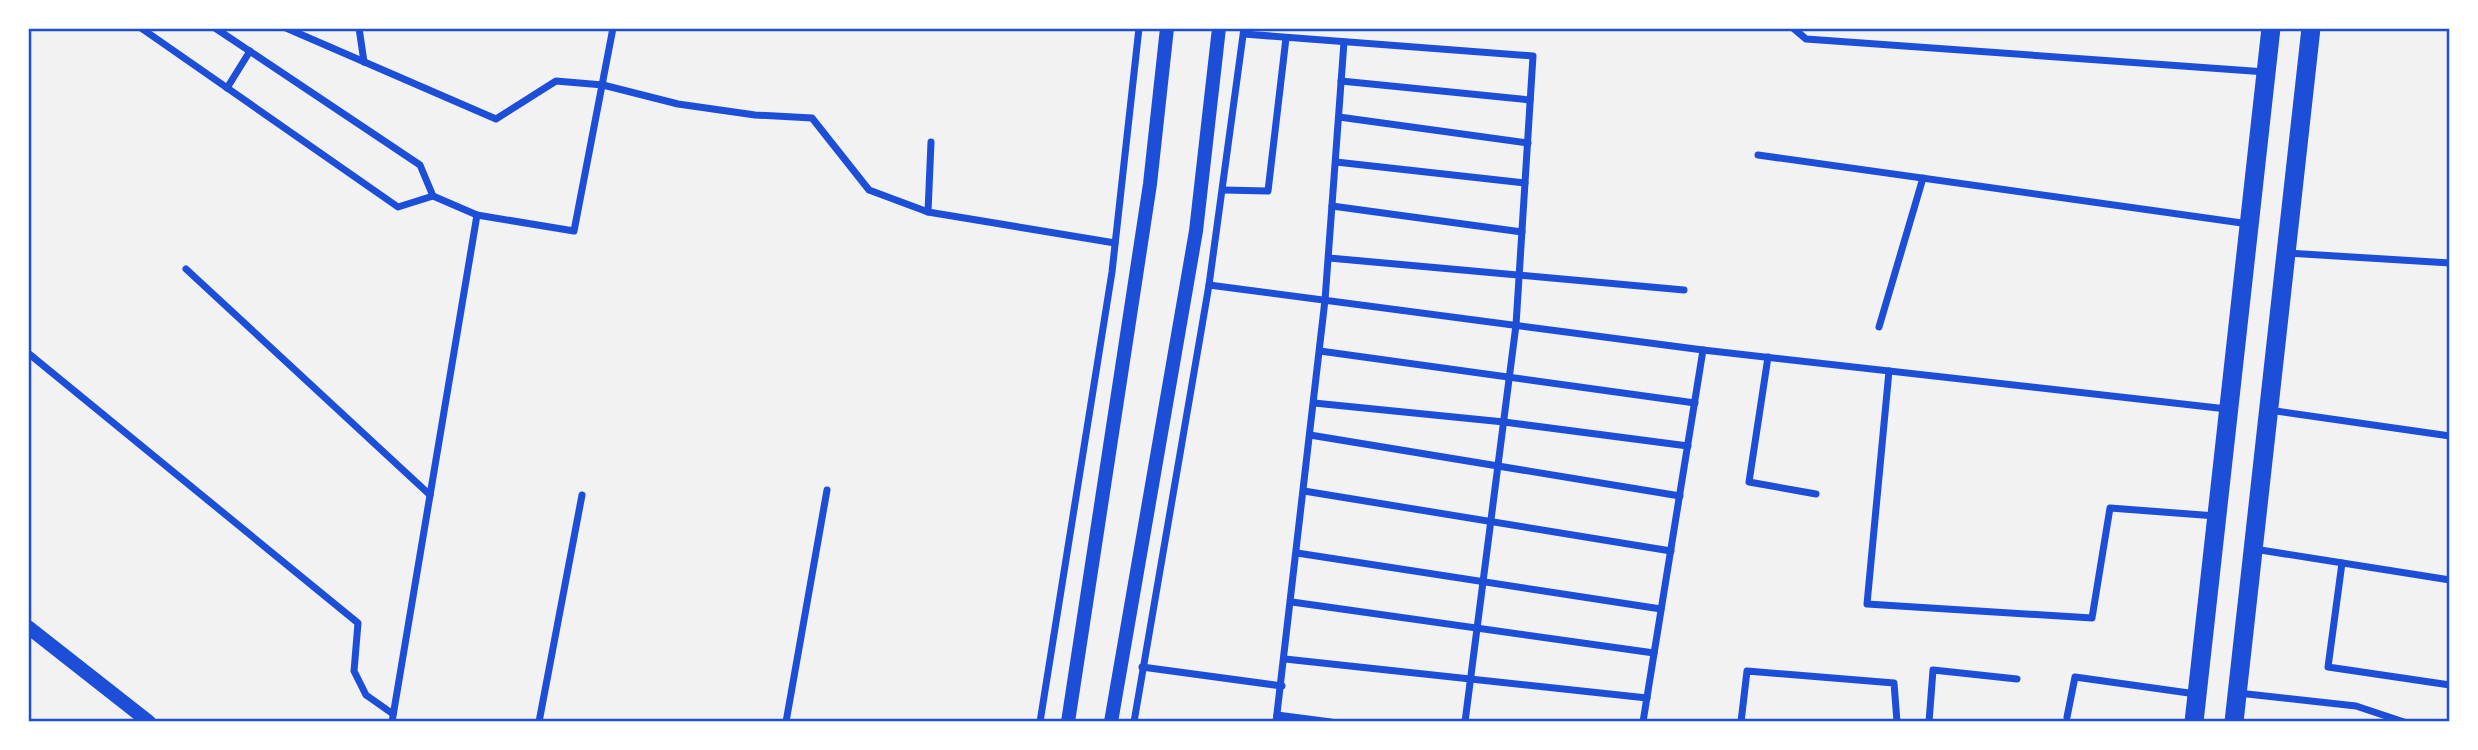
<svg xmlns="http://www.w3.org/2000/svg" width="2478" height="750" viewBox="0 0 2478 750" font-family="Karla,sans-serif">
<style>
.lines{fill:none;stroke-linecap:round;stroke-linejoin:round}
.minor{stroke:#1d4ed8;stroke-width:7}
.secondary{stroke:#1d4ed8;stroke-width:14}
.trunk{stroke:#1d4ed8;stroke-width:19}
.neatline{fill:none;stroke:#1d4ed8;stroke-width:2.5}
</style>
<rect width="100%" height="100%" fill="#f2f2f2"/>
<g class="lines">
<g class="minor">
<polyline points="141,28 398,207 433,196 477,215 574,231 613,28"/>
<polyline points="215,28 420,165 433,196"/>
<polyline points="286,28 496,119 556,81 603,85 678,104 755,115 812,118 869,190 928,212 931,142"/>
<polyline points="359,28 364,62"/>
<polyline points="1793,28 1806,39 2266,72"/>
<polyline points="1244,34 1533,56 1516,325 1465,722"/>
<polyline points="1341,81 1530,100"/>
<polyline points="227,88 250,51"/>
<polyline points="1339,117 1528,143"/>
<polyline points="1758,155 2249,224"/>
<polyline points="1336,162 1525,183"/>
<polyline points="1223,190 1268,191 1286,38"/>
<polyline points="1332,206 1522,232"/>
<polyline points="928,212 1115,243"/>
<polyline points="2287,253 2450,263"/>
<polyline points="1329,258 1684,290"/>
<polyline points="186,269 430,495"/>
<polyline points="1209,285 1703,350 2227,409"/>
<polyline points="1879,327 1923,178"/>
<polyline points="1320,351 1695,403"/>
<polyline points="28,353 358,623 354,671 366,695 393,714"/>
<polyline points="1768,357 1749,482 1816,494"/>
<polyline points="1889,371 1867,604 2092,618 2110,508 2216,516"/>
<polyline points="1314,403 1504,422 1688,446"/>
<polyline points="2269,410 2450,436"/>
<polyline points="1310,435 1680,496"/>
<polyline points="1304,491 1671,551"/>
<polyline points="2254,549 2450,580"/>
<polyline points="1297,553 1661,609"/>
<polyline points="2342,563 2328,667 2450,685"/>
<polyline points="1292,602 1654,653"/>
<polyline points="1285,659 1647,698"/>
<polyline points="1142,667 1282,686"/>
<polyline points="2238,693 2356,706 2404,722"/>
<polyline points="1277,715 1331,722"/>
<polyline points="2067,717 2075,677 2196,694"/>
<polyline points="392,722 477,215"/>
<polyline points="539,722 582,495"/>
<polyline points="786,722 827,490"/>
<polyline points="1040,722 1112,272 1139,28"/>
<polyline points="1134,722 1209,285 1244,28"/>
<polyline points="1276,722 1325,300 1344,42"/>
<polyline points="1643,722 1703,350"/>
<polyline points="1741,722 1747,671 1894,683 1897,722"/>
<polyline points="1929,722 1933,670 2017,679"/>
</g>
<g class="secondary">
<polyline points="28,627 149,722"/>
<polyline points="1068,722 1150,184 1167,28"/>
<polyline points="1111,722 1196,231 1219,28"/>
</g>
<g class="trunk">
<polyline points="2194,722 2271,28"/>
<polyline points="2234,722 2311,28"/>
</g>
</g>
<rect width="2478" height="750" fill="none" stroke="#ffffff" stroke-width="60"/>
<rect x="30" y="30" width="2418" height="690" class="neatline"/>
</svg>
